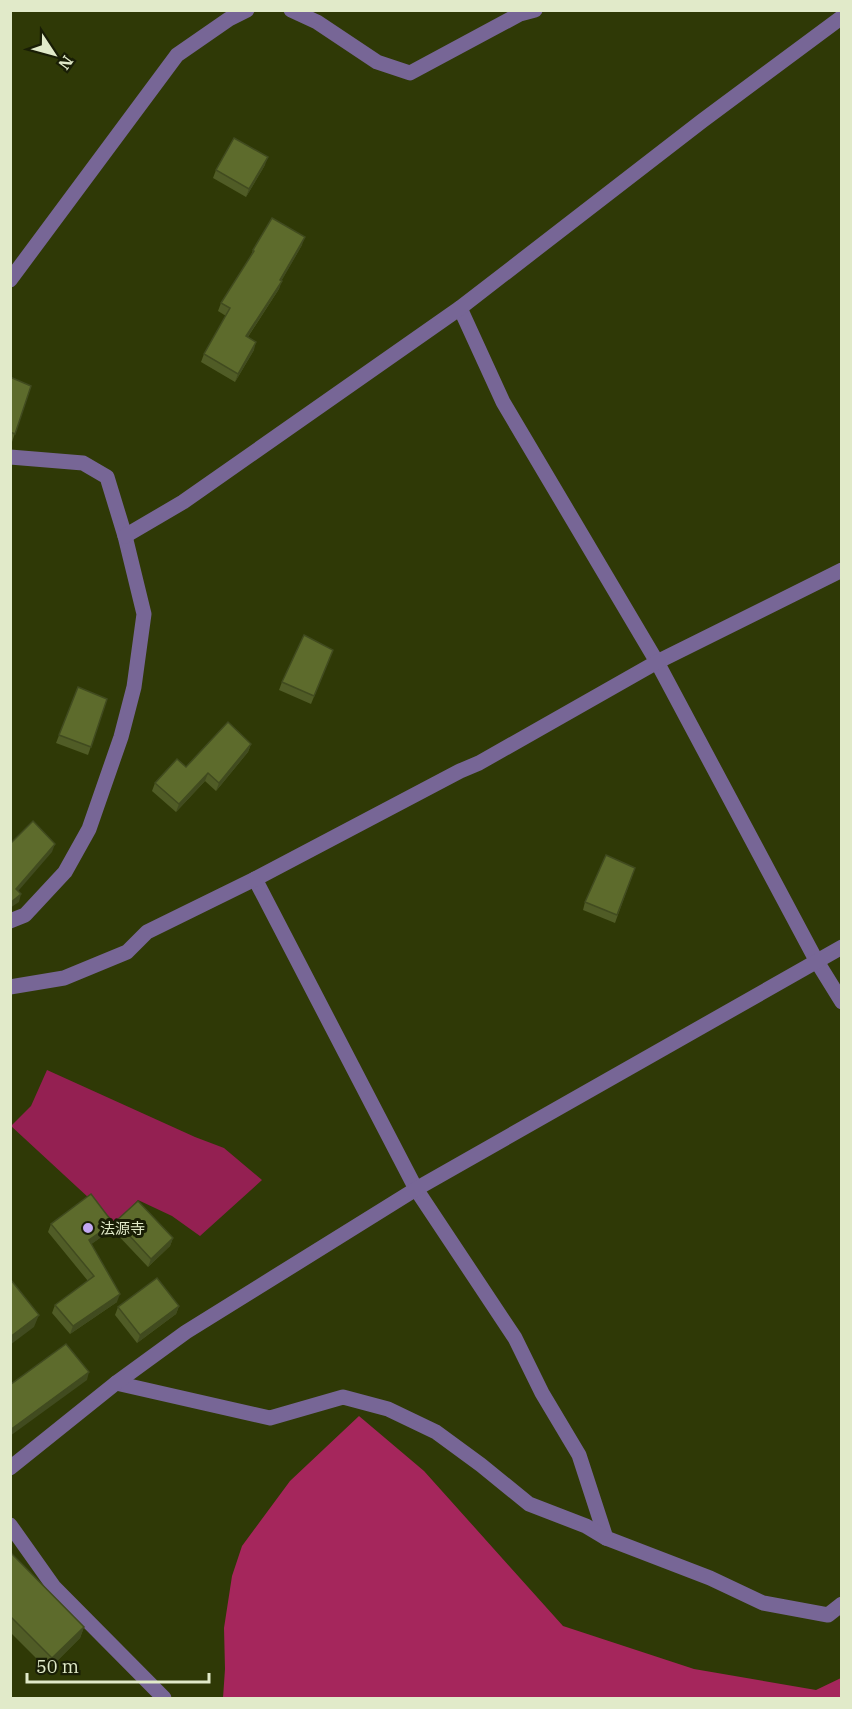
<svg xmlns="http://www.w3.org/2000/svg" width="852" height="1709" viewBox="0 0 852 1709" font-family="'IBM Plex Serif','Noto Sans JP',serif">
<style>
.green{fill:#942052}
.forest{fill:#a5265c}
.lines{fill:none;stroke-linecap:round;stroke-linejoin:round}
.minor{stroke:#776696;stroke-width:15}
.wall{fill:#505c26}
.shaded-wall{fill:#414b1f}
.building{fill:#5d6b2c;stroke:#414b1f;stroke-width:1.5}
.poi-dot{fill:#c2a8f2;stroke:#191e05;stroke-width:2}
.labels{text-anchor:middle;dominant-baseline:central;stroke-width:6;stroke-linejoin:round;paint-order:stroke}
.poi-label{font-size:15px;fill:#e1eac9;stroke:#191e05;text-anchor:start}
</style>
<rect width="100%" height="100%" fill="#2f3906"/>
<polygon class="green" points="47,1070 195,1137 224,1148 262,1180 200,1236 172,1216 138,1200 116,1223 11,1126 31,1106"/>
<polygon class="forest" points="359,1416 424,1471 563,1626 694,1669 816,1690 841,1678 841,1698 223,1698 225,1669 224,1628 232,1576 242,1546 290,1481"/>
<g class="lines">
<g class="minor">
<polyline points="291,10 317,22 377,62 410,73 520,14 535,10"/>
<polyline points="10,280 177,55 229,19 247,10"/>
<polyline points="460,308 503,402 657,662 816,960 842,1002"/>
<polyline points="10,457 83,463 107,477 125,536 144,614 134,687 121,737 89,829 65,872 25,915 10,921"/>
<polyline points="125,536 183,502 460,308 702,121 842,17"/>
<polyline points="255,879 416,1189 515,1338 542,1393 579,1455 606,1538"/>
<polyline points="10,987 64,978 127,952 147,932 255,879 460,771 479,763 657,662 842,570"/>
<polyline points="116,1383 270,1418 343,1397 388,1409 436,1432 481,1465 529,1504 586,1526 606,1538 710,1578 763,1603 828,1615 842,1604"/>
<polyline points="10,1468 116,1383 186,1332 416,1189 842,947"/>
<polyline points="10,1525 54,1587 164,1698"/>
</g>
</g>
<g class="wall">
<polygon points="265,165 246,197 213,178 216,170"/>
<polygon points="302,245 281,281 279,289 248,337 254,350 235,382 201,362 204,354 226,316 218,311 221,303 250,258 253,250"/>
<polygon points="10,377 31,386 12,442 10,441"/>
<polygon points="330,658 311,704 279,690 282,682"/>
<polygon points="78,687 107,699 88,755 56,743"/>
<polygon points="251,744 248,752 216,791 205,781 176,812 152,791 155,783 186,767"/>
<polygon points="635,868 615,923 583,910 585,902"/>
<polygon points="116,1221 173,1238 170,1246 148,1267 113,1230"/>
<polygon points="113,1223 110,1231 91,1244 117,1302 70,1334 52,1313 55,1305 88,1281 48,1232 51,1224"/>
<polygon points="179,1306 176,1314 137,1343 115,1315 118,1307"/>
<polygon points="10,1552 84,1627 80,1638 48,1670 10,1632"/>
</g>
<g class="shaded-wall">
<polygon points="268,157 265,165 246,197 249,189"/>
<polygon points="305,237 302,245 278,287 282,281 279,289 243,344 246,336"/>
<polygon points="256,342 254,350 235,382 238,374"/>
<polygon points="251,744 248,752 216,791 219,783"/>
<polygon points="208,773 205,781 176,812 179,804"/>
<polygon points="55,844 52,852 13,897 16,889"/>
<polygon points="21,894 19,902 10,908 10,903"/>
<polygon points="113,1223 110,1231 86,1248 89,1240"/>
<polygon points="173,1238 170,1246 148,1267 151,1259"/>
<polygon points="120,1294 117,1302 70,1334 73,1326"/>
<polygon points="179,1306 176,1314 137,1343 140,1335"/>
<polygon points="39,1315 34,1327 10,1345 10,1337"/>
<polygon points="89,1372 87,1380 10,1436 10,1430"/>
<polygon points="84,1627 80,1638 48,1670 52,1658"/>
</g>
<g class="building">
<polygon points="234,138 268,157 249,189 216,170"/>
<polygon points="272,218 305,237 280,280 282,281 246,336 256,342 238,374 204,354 230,308 221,303 254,251 253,250"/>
<polygon points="10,377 31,386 15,434 10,432"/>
<polygon points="304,635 333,650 314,696 282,682"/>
<polygon points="78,687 107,699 91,747 59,735"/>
<polygon points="228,722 251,744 219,783 208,773 179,804 155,783 177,759 186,767"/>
<polygon points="33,821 55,844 16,889 21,894 10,903 10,844"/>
<polygon points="606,855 635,868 617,915 585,902"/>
<polygon points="91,1194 113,1223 89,1240 120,1294 73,1326 55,1305 94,1276 51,1224"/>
<polygon points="138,1201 173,1238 151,1259 116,1221"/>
<polygon points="157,1278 179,1306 140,1335 118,1307"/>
<polygon points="11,1280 39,1315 10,1337 10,1281"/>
<polygon points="66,1344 89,1372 10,1430 10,1385"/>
<polygon points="10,1552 84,1627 52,1658 10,1616"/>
</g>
<circle class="poi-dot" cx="88" cy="1228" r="6"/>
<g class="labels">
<g class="poi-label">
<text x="100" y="1228">法源寺</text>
</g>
</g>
<rect width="852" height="1709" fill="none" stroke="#e1eac9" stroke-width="24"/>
<g transform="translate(54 54) rotate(126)" stroke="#191e05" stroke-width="4.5" paint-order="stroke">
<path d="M0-4.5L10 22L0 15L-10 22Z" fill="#e1eac9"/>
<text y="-9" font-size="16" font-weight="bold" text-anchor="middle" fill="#e1eac9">N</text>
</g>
<path d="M27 1673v9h182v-9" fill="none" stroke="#e1eac9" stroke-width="3"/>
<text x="36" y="1673" font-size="18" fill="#e1eac9" stroke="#191e05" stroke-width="4.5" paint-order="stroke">50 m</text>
</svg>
